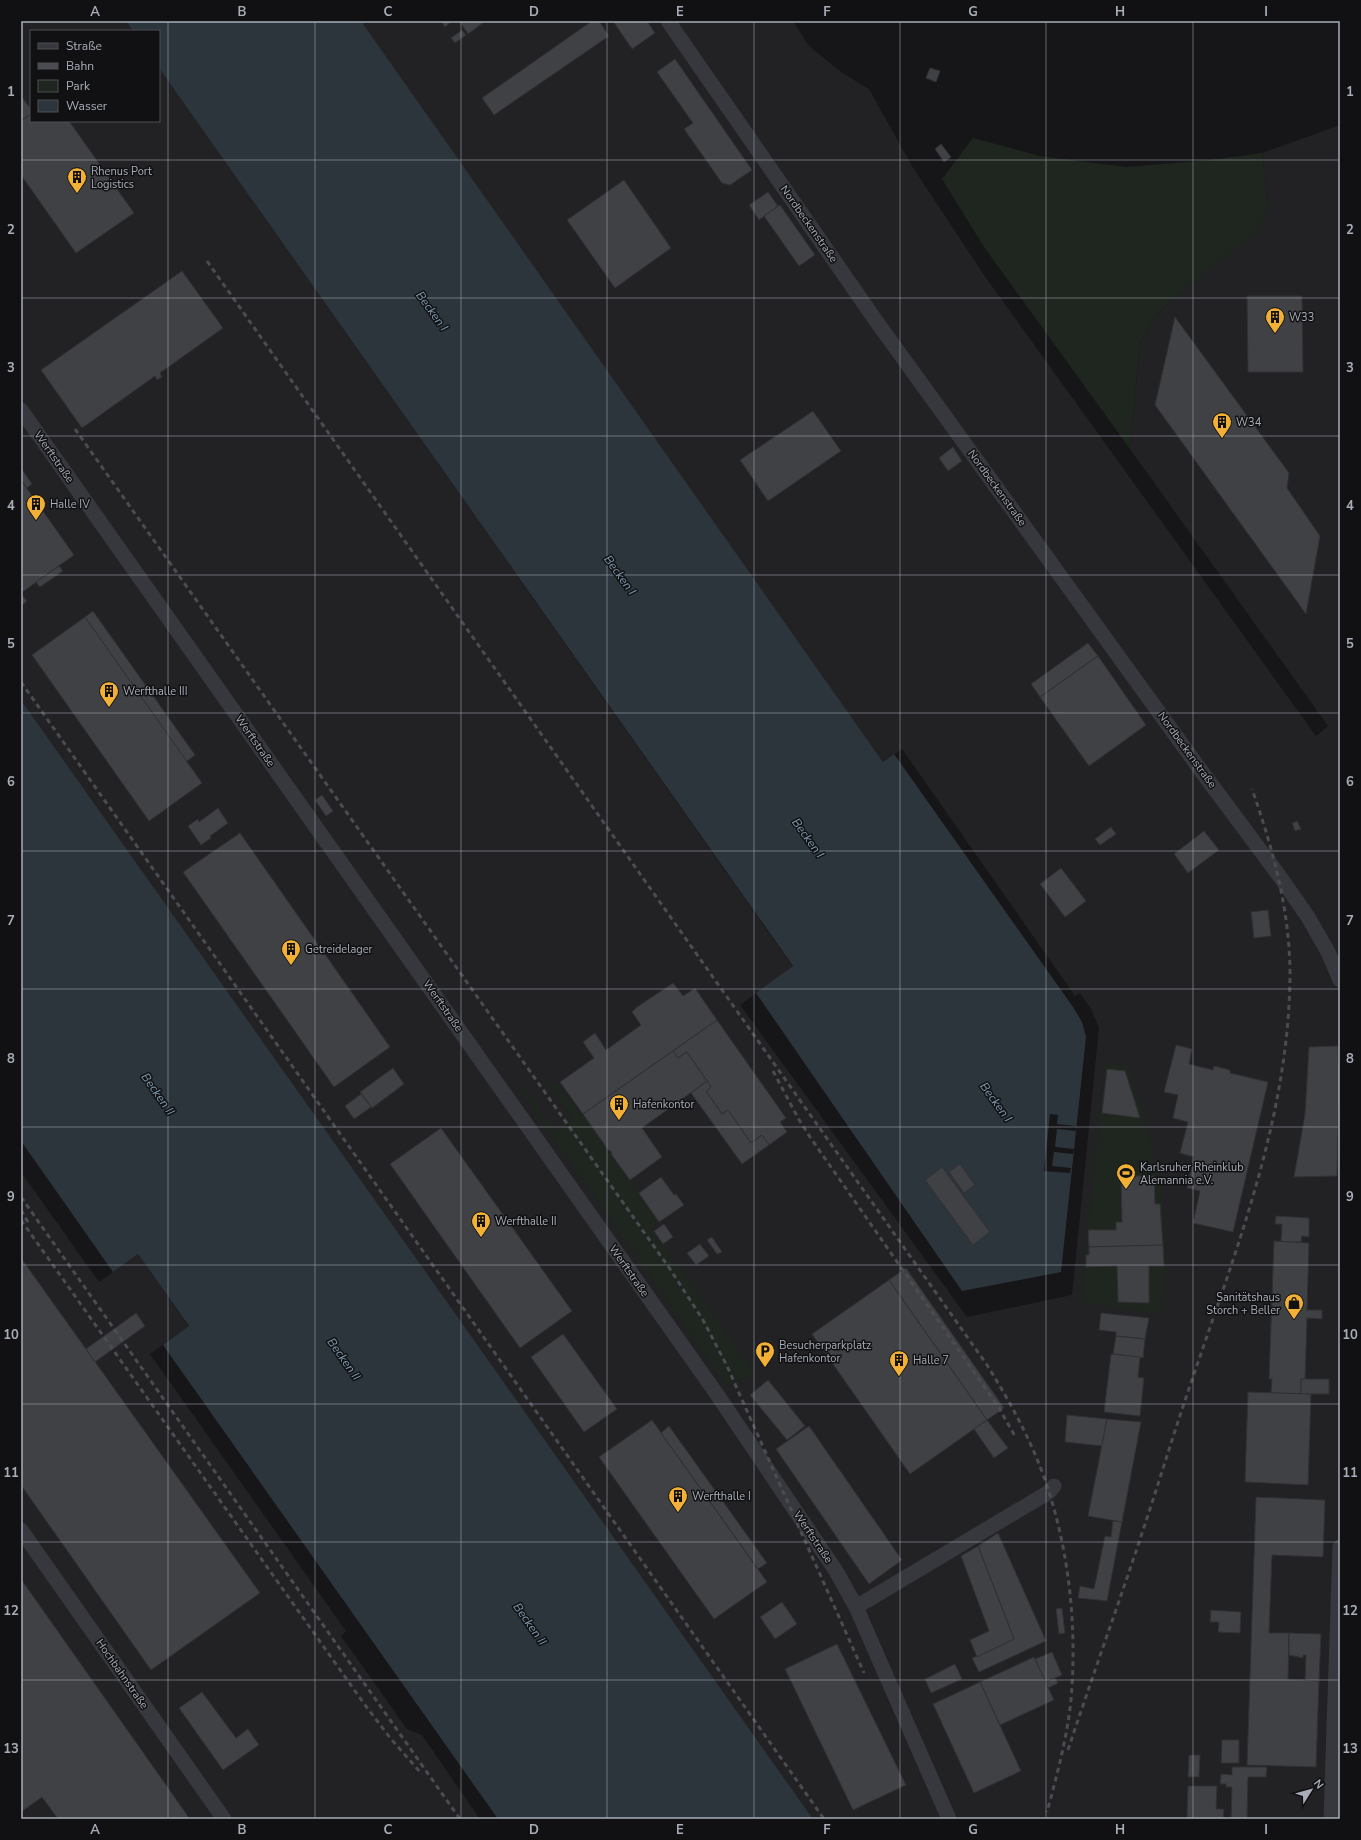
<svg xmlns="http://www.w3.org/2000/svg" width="1361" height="1840" viewBox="0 0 1361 1840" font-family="'Nunito Sans',sans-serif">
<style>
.built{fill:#222225}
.green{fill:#1e261f}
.water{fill:#2c353c}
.pier{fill:#161618}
.building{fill:#404145;stroke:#303034}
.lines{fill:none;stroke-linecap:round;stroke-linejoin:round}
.street{stroke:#37383d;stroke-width:15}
.rail{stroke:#4a4c52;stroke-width:3;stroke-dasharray:5 4;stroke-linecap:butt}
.grid{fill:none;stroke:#a8adb8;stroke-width:1;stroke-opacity:0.55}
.labels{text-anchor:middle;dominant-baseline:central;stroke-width:3;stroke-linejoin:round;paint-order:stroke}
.poi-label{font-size:11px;fill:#a8adb8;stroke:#111113;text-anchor:start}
.street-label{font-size:11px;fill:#a8adb8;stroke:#111113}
.water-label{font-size:12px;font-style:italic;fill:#7f9bb3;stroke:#111113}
.neatline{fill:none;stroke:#a8adb8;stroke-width:1.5}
.grid-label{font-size:13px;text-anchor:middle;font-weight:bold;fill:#a8adb8}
</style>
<rect width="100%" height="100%" fill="#161618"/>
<g class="built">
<polygon points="21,21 126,21 133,31 31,31 31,121 159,121 159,68 793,967 740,1005 967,1317 1072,1295 1099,1028 1091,1009 1080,993 1075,996 902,749 883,762 362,24 367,21 793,21 809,46 841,72 869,89 912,166 984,275 1316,736 1328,726 1130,449 1140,344 1156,315 1268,209 1262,153 1340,125 1340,1819 813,1819 21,700"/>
<polygon points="21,1172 99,1282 138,1254 189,1327 150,1354 346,1631 341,1636 407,1729 422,1735 480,1819 21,1819"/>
</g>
<g class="green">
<polygon points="973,138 1040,156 1126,167 1210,160 1262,153 1268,209 1258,231 1172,300 1156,315 1140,344 1130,449 984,247 942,179"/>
<polygon points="1105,1063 1128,1067 1148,1129 1163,1200 1166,1267 1160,1314 1080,1302"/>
<polygon points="543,1073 552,1085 557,1082 580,1114 582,1113 659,1222 651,1229 755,1372 727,1386 520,1090 525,1087 556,1132 573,1119 541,1074"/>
</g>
<g class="water">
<polygon points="126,21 367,21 363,24 883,762 894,754 1073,1007 1082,1022 1086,1037 1061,1272 962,1291 756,993 793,966 159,68 159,31 133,31"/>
<polygon points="21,700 813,1819 498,1819 163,1345 189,1326 138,1254 113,1272 21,1141"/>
</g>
<polygon class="pier" points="1050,1114 1058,1115 1057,1124 1076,1126 1076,1131 1057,1129 1055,1147 1074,1149 1073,1154 1054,1152 1052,1166 1071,1168 1070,1173 1044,1171"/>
<g class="building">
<polygon points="441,21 452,21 445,27"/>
<polygon points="462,21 484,21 484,22 468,34 460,22"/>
<polygon points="592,21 599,21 609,36 494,115 482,98"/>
<polygon points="613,21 647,21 655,33 632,49"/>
<polygon points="462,30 466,35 455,43 451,38"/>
<polygon points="675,59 752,170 730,185 722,183 684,129 693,123 657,72"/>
<polygon points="930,68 940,71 936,82 926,78"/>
<polygon points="21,96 31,109 31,114 21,121"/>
<polygon points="31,114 31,121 69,121 134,213 76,253 21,175 21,121"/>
<polygon points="941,144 951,157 944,162 935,149"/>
<polygon points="624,180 671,248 615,288 567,220"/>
<polygon points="768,192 778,206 759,220 749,205"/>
<polygon points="780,205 815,255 799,266 764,216"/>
<polygon points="182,271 223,328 160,373 162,377 157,380 155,376 82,428 41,370"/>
<polygon points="1247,296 1302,296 1303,372 1248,372"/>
<polygon points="1175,317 1289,473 1287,488 1320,536 1306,614 1155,405"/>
<polygon points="813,411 841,451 768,501 740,460"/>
<polygon points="953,447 962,461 948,471 939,458"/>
<polygon points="21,468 32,484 27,488 21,480"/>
<polygon points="21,480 74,555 21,593"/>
<polygon points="59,566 63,571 40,587 36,582"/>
<polygon points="21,594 27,601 21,606"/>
<polygon points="93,611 195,755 186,762 85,617"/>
<polygon points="85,617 202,783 149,821 32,655"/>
<polygon points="1088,643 1098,656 1040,697 1031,684"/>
<polygon points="1098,656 1146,725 1089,766 1040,697"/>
<polygon points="322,795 333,811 326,816 315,800"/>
<polygon points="218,808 228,823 210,836 211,838 201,845 188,826 198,819 199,822"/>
<polygon points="1297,821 1301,829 1295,831 1292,823"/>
<polygon points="1111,827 1116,834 1100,845 1095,839"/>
<polygon points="1204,831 1219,850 1188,873 1174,854"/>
<polygon points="240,833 390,1047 334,1087 183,872"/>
<polygon points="1061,868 1086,901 1065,917 1040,884"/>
<polygon points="1268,910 1271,936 1254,938 1251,912"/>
<polygon points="673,983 683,996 695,988 717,1020 583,1114 560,1082 594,1058 583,1042 595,1033 606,1050 641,1025 632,1012 637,1007"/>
<polygon points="717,1020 786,1118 780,1122 787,1132 769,1145 762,1135 751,1143 728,1110 722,1114 715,1104 706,1091 711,1087 687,1052 678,1058 673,1051"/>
<polygon points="1176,1045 1192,1049 1189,1064 1213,1070 1214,1066 1230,1070 1230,1073 1268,1082 1233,1232 1193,1223 1200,1191 1187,1188 1194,1157 1180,1153 1188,1122 1173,1118 1178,1095 1164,1092"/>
<polygon points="1338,1046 1339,1085 1337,1176 1294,1177 1305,1114 1309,1047"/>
<polygon points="673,1051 678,1058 687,1052 707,1081 642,1128 662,1157 630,1180 611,1154 612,1153 610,1150 609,1151 583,1114"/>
<polygon points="393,1068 404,1084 372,1108 360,1092"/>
<polygon points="1107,1069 1125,1071 1140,1118 1102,1113"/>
<polygon points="707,1081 711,1087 706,1091 722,1114 728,1110 751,1143 762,1135 769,1145 742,1164 691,1093"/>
<polygon points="361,1094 371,1107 354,1119 345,1106"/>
<polygon points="441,1128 572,1311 520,1348 390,1164"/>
<polygon points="960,1164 975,1185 964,1193 949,1172"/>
<polygon points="942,1167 990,1232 973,1245 925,1180"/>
<polygon points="1121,1176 1154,1176 1155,1204 1160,1204 1163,1245 1089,1247 1088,1230 1116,1230 1116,1222 1122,1222"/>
<polygon points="661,1177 674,1195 676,1194 684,1205 659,1222 639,1193"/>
<polygon points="1276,1216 1309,1218 1309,1237 1302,1236 1301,1242 1281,1242 1282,1224 1275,1224"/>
<polygon points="664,1224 673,1237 663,1244 654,1231"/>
<polygon points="712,1237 722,1252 717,1254 707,1240"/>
<polygon points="1274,1241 1309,1243 1307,1310 1322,1310 1322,1319 1307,1318 1305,1379 1301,1379 1301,1394 1271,1393 1272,1379 1269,1379"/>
<polygon points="700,1244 709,1256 696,1265 687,1253"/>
<polygon points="1163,1245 1164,1266 1149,1266 1149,1303 1118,1302 1117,1266 1086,1267 1086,1255 1089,1255 1089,1247"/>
<polygon points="21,1258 260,1593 151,1670 21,1485"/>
<polygon points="906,1268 1004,1408 987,1420 889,1280"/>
<polygon points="889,1280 987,1420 910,1474 812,1334"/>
<polygon points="136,1313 145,1326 95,1362 86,1349"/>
<polygon points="1101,1313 1149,1318 1145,1339 1116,1336 1116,1332 1099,1330"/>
<polygon points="563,1334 617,1409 584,1432 531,1357"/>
<polygon points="1116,1336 1145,1339 1143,1358 1113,1354"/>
<polygon points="1111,1354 1140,1357 1138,1377 1144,1378 1140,1416 1104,1412"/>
<rect x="1301" y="1379" width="28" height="15"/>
<polygon points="768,1380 805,1426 787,1440 750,1395"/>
<polygon points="1248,1392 1311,1394 1308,1485 1245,1482"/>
<polygon points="1067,1415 1107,1419 1102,1446 1065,1442"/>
<polygon points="1107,1419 1141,1422 1122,1522 1088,1516"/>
<polygon points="652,1420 767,1582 714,1619 599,1457"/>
<polygon points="987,1420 1008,1448 994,1458 974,1429"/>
<polygon points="669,1426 767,1563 758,1569 661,1433"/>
<polygon points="809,1426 902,1560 869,1584 776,1449"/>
<polygon points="1256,1497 1325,1500 1323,1557 1272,1555 1269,1633 1289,1633 1288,1679 1319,1681 1316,1767 1247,1765"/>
<polygon points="1113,1521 1122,1522 1107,1601 1078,1598 1080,1586 1094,1589 1105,1536 1111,1537"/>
<polygon points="998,1533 1046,1641 979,1672 972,1658 1014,1639 978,1546"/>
<polygon points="978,1546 1014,1639 977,1657 970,1640 989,1631 961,1556"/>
<polygon points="21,1579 190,1819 58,1819 42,1797 21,1812"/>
<polygon points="782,1602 797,1624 775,1639 760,1617"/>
<polygon points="1062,1608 1065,1633 1059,1634 1056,1609"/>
<polygon points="1211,1610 1241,1612 1240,1633 1218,1632 1219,1622 1210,1622"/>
<polygon points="1289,1633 1321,1634 1319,1681 1305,1680 1306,1655 1303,1655 1303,1658 1289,1655"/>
<polygon points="837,1644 906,1785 853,1810 785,1669"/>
<polygon points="1052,1652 1062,1675 1045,1682 1035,1659"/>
<polygon points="1034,1657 1054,1700 1000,1725 980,1682"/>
<polygon points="955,1664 962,1679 931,1693 925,1679"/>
<polygon points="1055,1678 1058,1683 1048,1688 1045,1682"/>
<polygon points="980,1682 1021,1771 974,1793 933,1704"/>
<polygon points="202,1692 236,1738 248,1729 259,1745 223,1770 179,1708"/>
<polygon points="1222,1740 1239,1740 1239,1763 1221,1763"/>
<polygon points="1189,1755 1200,1755 1199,1777 1188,1777"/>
<polygon points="1232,1767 1267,1767 1266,1777 1248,1777 1247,1819 1231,1819 1232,1787 1226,1787 1226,1784 1220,1784 1221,1774 1232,1775"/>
<polygon points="1188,1786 1217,1786 1216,1809 1224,1809 1223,1819 1187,1819"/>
</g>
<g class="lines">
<g class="street">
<polyline points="668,21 874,318 1202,772 1278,874 1308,917 1328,952 1340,980"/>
<polyline points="21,410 716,1393 836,1571 856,1607 949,1819"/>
<polyline points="21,1530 224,1819"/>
<polyline points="856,1607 1049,1492 1054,1486"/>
<polyline points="1331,1819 1340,1547"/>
</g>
<g class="rail">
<path d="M 207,261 L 987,1365 C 1012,1405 1035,1447 1049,1492 C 1070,1558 1077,1631 1071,1700 C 1067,1738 1057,1775 1047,1812"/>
<polyline points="75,429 670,1269 703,1320 727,1366 864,1673"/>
<polyline points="21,682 824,1819"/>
<polyline points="773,1071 798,1118 810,1137 999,1408 1016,1438"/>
<polyline points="21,1197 460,1819"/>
<polyline points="21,1210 29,1224"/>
<polyline points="21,1220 365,1705 391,1739 422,1774"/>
<path d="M 1068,1750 C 1094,1671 1123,1592 1149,1512 C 1164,1466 1178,1420 1194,1374 C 1238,1245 1289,1114 1290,975 C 1290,911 1273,849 1252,789"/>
</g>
</g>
<path class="grid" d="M 168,21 L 168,1819M 315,21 L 315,1819M 461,21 L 461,1819M 607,21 L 607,1819M 754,21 L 754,1819M 900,21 L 900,1819M 1046,21 L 1046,1819M 1193,21 L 1193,1819M 21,160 L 1340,160M 21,298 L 1340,298M 21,436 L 1340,436M 21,575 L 1340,575M 21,713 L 1340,713M 21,851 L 1340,851M 21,989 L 1340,989M 21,1127 L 1340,1127M 21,1265 L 1340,1265M 21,1404 L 1340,1404M 21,1542 L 1340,1542M 21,1680 L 1340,1680"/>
<defs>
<symbol id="building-pin" viewBox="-11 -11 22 30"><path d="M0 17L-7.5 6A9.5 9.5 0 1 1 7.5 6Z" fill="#f2b134" stroke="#111113"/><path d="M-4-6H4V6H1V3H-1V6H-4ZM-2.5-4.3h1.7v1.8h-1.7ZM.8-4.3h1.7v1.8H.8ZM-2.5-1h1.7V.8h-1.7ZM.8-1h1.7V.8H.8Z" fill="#111"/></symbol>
<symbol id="stadium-pin" viewBox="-11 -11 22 30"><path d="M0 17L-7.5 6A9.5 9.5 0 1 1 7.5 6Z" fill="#f2b134" stroke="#111113"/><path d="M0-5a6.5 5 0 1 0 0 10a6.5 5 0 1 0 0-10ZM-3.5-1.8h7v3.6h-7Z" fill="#111"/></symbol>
<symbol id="shop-pin" viewBox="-11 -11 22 30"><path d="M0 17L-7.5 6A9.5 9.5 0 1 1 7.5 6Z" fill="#f2b134" stroke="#111113"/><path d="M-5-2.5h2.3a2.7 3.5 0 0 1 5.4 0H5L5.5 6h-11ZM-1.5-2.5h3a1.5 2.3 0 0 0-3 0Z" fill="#111"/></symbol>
<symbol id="parking-pin" viewBox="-11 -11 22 30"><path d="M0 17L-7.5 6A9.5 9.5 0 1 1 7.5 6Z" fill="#f2b134" stroke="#111113"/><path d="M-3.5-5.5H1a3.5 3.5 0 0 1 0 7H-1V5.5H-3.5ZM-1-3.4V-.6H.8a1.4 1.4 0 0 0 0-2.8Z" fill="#111"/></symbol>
</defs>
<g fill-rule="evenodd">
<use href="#building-pin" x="66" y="166" width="22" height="30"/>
<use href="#building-pin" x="1264" y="306" width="22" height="30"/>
<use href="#building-pin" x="1211" y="411" width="22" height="30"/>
<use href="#building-pin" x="25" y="493" width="22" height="30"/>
<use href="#building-pin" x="98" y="680" width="22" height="30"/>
<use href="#building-pin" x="280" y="938" width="22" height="30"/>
<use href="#building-pin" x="608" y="1093" width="22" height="30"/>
<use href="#stadium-pin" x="1115" y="1162" width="22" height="30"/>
<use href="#building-pin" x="470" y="1210" width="22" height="30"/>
<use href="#shop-pin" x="1283" y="1292" width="22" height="30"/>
<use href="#parking-pin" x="754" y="1340" width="22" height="30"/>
<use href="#building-pin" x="888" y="1349" width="22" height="30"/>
<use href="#building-pin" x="667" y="1485" width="22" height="30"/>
</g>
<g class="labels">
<g class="poi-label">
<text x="91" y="171">Rhenus Port<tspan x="91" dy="13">Logistics</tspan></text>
<text x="1289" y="317">W33</text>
<text x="1236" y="422">W34</text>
<text x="50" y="504">Halle IV</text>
<text x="123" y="691">Werfthalle III</text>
<text x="305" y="949">Getreidelager</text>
<text x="633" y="1104">Hafenkontor</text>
<text x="1140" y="1167">Karlsruher Rheinklub<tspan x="1140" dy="13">Alemannia e.V.</tspan></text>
<text x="495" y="1221">Werfthalle II</text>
<text x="1280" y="1297" text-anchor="end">Sanitätshaus<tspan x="1280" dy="13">Storch + Beller</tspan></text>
<text x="779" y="1345">Besucherparkplatz<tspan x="779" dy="13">Hafenkontor</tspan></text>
<text x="913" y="1360">Halle 7</text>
<text x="692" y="1496">Werfthalle I</text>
</g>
<g class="street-label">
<text transform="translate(809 224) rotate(55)">Nordbeckenstraße</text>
<text transform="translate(54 457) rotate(55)">Werftstraße</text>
<text transform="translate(997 488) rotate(54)">Nordbeckenstraße</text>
<text transform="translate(255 741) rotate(55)">Werftstraße</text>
<text transform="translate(1187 750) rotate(54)">Nordbeckenstraße</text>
<text transform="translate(443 1006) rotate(55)">Werftstraße</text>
<text transform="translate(629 1271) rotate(55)">Werftstraße</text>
<text transform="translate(813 1537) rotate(56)">Werftstraße</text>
<text transform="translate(122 1674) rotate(55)">Hochbahnstraße</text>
</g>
<g class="water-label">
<text transform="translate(432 311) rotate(54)">Becken I</text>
<text transform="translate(620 575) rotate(54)">Becken I</text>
<text transform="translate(808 838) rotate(54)">Becken I</text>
<text transform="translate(158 1094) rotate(55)">Becken II</text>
<text transform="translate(996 1102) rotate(54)">Becken I</text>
<text transform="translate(344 1359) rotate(55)">Becken II</text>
<text transform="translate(530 1624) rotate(55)">Becken II</text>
</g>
</g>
<rect width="1361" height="1840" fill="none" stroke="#111113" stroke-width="44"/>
<rect x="30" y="30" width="130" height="92" fill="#111113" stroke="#4d4f55"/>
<rect x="38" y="43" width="20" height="6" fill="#37383d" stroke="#4d4f55"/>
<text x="66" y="50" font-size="12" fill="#a8adb8">Straße</text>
<rect x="38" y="63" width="20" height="6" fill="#4a4c52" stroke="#4d4f55"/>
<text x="66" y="70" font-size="12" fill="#a8adb8">Bahn</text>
<rect x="38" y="80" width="20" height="12" fill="#1e261f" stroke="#4d4f55"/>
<text x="66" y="90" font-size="12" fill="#a8adb8">Park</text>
<rect x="38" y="100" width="20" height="12" fill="#2c353c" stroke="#4d4f55"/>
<text x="66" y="110" font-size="12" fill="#a8adb8">Wasser</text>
<g transform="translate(1311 1790) rotate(53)" stroke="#111113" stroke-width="3" paint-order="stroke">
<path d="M0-3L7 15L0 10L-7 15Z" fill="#a8adb8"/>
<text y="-6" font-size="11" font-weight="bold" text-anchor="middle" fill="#a8adb8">N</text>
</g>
<rect x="22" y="22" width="1317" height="1796" class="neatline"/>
<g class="grid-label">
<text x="95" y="16">A</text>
<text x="242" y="16">B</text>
<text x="388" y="16">C</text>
<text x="534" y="16">D</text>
<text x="680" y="16">E</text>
<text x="827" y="16">F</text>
<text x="973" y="16">G</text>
<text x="1120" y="16">H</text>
<text x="1266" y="16">I</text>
<text x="11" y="96">1</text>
<text x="1350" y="96">1</text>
<text x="11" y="234">2</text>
<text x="1350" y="234">2</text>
<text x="11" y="372">3</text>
<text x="1350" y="372">3</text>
<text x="11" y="510">4</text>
<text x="1350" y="510">4</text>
<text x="11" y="648">5</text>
<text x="1350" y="648">5</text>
<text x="11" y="786">6</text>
<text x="1350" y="786">6</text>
<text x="11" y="925">7</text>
<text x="1350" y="925">7</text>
<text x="11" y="1063">8</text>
<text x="1350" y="1063">8</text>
<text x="11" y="1201">9</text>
<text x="1350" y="1201">9</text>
<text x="11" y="1339">10</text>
<text x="1350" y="1339">10</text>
<text x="11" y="1477">11</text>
<text x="1350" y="1477">11</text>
<text x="11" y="1615">12</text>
<text x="1350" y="1615">12</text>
<text x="11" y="1753">13</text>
<text x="1350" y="1753">13</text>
<text x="95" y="1834">A</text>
<text x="242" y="1834">B</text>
<text x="388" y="1834">C</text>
<text x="534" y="1834">D</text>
<text x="680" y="1834">E</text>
<text x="827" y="1834">F</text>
<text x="973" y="1834">G</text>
<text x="1120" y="1834">H</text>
<text x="1266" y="1834">I</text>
</g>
</svg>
